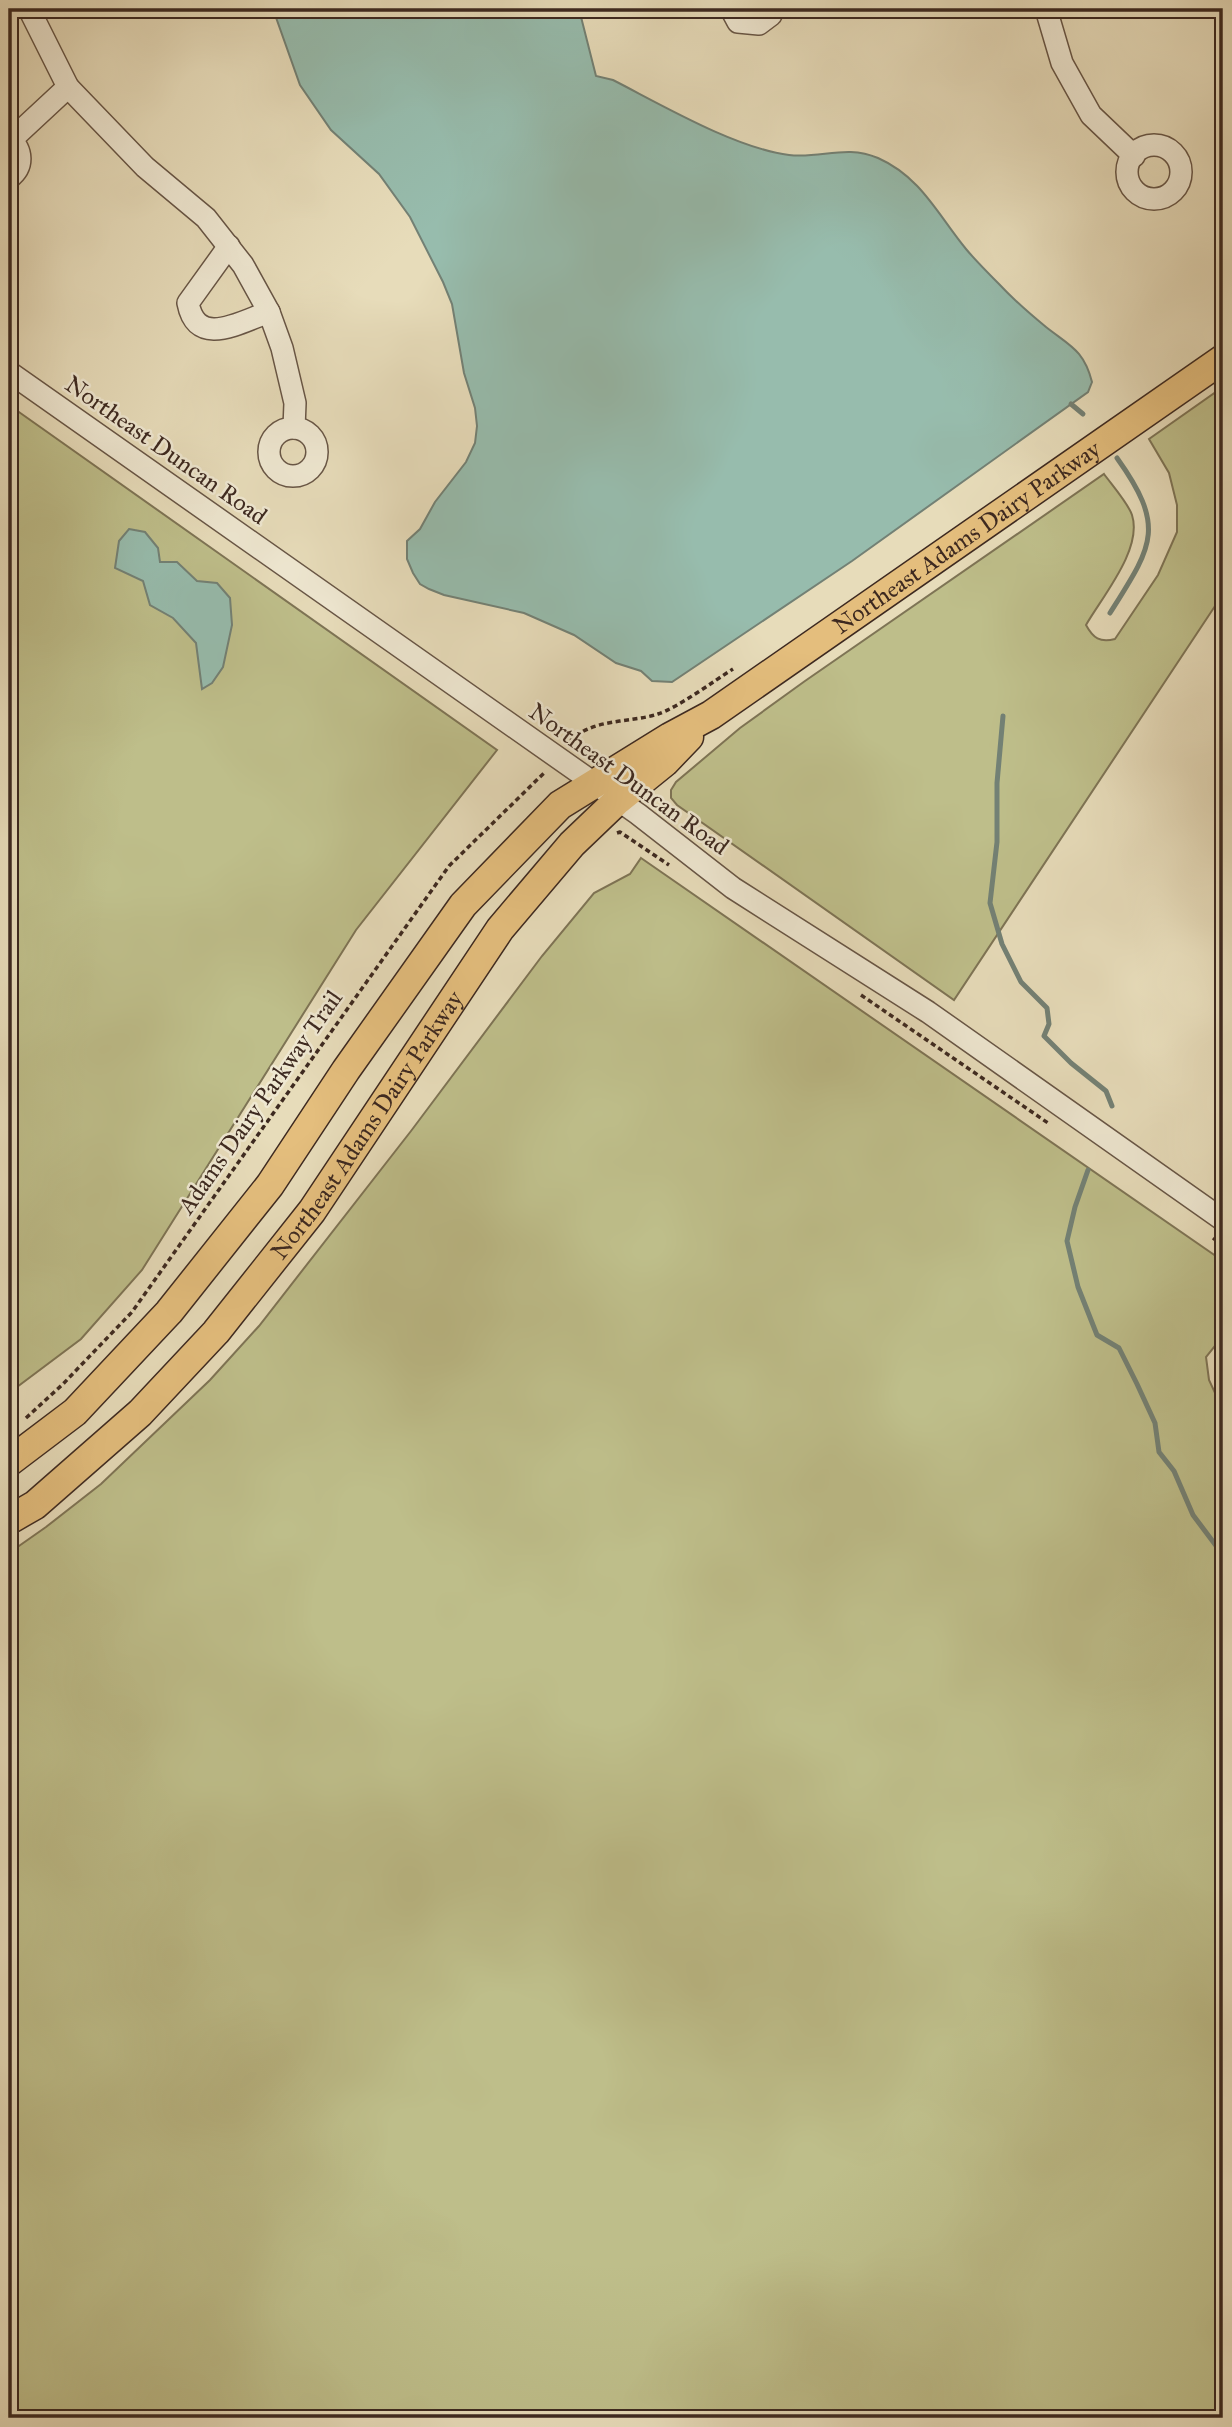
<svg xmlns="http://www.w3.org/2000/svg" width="1232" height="2427" viewBox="0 0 1232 2427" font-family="'IM FELL Great Primer',serif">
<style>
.green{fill:#bebe8a;stroke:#7e7455;stroke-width:2}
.water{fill:#97bcad;stroke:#738175;stroke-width:2}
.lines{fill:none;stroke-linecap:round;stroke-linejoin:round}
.stream{stroke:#738175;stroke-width:5}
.minor-casing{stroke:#685646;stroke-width:24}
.major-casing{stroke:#3d2920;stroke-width:31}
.path{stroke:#3d2920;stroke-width:3.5;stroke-dasharray:5 3.5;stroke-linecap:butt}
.minor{stroke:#efe8d2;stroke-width:21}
.major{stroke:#e4be7d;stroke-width:28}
.labels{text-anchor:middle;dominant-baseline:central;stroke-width:5;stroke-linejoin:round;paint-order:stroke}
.street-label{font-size:24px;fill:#3d2920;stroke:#efe8d2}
</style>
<rect width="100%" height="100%" fill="#e7dcba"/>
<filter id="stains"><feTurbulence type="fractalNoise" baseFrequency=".00286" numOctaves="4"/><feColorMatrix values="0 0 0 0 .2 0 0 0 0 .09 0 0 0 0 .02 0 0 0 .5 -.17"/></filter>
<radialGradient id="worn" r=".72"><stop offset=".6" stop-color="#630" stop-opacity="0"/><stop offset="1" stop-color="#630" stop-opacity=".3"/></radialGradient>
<g class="green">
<path d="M 1223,387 L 1223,594 L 954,1000 L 677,805 L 671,798 L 671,790 L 676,782 L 740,728 L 805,681 L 1104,474 C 1112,485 1128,503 1132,515 C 1143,549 1102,597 1086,625 C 1093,638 1100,643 1115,639 L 1158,575 L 1177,532 L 1177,505 L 1169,473 L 1149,439 Z"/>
<polygon points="9,405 497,750 356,930 142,1270 81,1339 9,1393"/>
<polygon points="641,858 1223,1261 1223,1336 1206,1357 1209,1380 1223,1410 1223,2418 9,2418 9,1553 46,1527 101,1484 210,1380 259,1326 411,1131 542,956 594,893 630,874"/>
</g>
<g class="water">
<path d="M 273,9 L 579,9 L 596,76 L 613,80 C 662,105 735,148 789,155 C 821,159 846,144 878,158 C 921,177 938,215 966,249 C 976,261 988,273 999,284 C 1013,299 1030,314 1046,327 C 1070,346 1084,350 1092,382 L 1088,392 L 852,561 L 672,682 L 652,681 L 641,671 L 616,663 L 574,635 L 524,613 L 444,595 L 429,589 L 420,584 L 413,573 L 407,559 L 407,541 L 420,529 L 435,502 L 466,462 L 475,443 L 477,426 L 475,408 L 464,373 L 452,304 L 443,282 L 410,217 L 379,174 L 331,130 L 300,85 Z"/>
<polygon points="129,529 145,532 158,548 160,562 177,562 197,581 217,583 230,598 232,625 223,667 212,683 202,689 196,643 173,618 150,605 143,581 115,568 119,541"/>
</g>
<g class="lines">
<g class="stream">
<polyline points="1071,404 1083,414"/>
<path d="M 1110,613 C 1152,546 1167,528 1117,458"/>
<polyline points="1003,716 997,783 997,842 990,903 1002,944 1021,982 1047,1008 1049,1024 1044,1036 1071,1063 1106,1091 1112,1106"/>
<polyline points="1088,1170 1075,1207 1067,1241 1078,1287 1097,1335 1119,1348 1137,1384 1155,1423 1159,1452 1174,1471 1193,1515 1223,1555"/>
</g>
<defs>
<g id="minor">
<polyline points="29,9 68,87 145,167 206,218 243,265 269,312 282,348 295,403 294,428"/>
<polyline points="731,9 738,22 759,24 771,15 773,9"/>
<polyline points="1046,9 1062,63 1091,115 1134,156"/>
<path d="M 9,138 C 23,150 24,167 9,178"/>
<polyline points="11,140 68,87"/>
<circle cx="1154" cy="172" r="27"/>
<path d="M 229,246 L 188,303 C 197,349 240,322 269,312"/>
<polyline points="9,372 638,814 733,888 928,1012 1223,1220"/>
<circle cx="293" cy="452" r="24"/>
</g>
<g id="major">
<path id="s1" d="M 9,1462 L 75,1412 L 169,1312 L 270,1185 L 346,1070 L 463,905 L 560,805 L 670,737 L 711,715 L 1223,359"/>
<path id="s2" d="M 9,1520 L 35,1505 L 140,1413 L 216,1332 L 312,1211 L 500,929 L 572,844 L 618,800 L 665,762 L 689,737"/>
</g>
</defs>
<use href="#minor" class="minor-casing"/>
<use href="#major" class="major-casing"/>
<g class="path">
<path d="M 570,742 C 590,718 631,723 658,714 C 677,708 714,681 733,669"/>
<polyline points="617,833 620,832 669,865"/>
<polyline points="861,995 1048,1123"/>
<polyline points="1213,1238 1223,1246"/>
<polyline points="26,1418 63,1384 132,1312 449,866 545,772"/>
</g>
<use href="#minor" class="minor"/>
<use href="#major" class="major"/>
</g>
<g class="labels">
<g class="street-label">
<text transform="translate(166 450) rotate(35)">Northeast Duncan Road</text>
<text stroke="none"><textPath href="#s1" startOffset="1349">Northeast Adams Dairy Parkway</textPath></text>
<text transform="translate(629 779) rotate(36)">Northeast Duncan Road</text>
<text transform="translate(260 1102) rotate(-55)">Adams Dairy Parkway Trail</text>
<text stroke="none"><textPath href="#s2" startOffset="537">Northeast Adams Dairy Parkway</textPath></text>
</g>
</g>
<rect width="1232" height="2427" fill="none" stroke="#e7dcba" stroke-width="35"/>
<rect x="10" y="10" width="1211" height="2406" fill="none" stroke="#3d2920" stroke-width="3.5"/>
<rect x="18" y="18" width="1197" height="2392" fill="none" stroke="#3d2920" stroke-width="2"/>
<rect width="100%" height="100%" filter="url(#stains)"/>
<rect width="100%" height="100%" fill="url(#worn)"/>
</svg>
